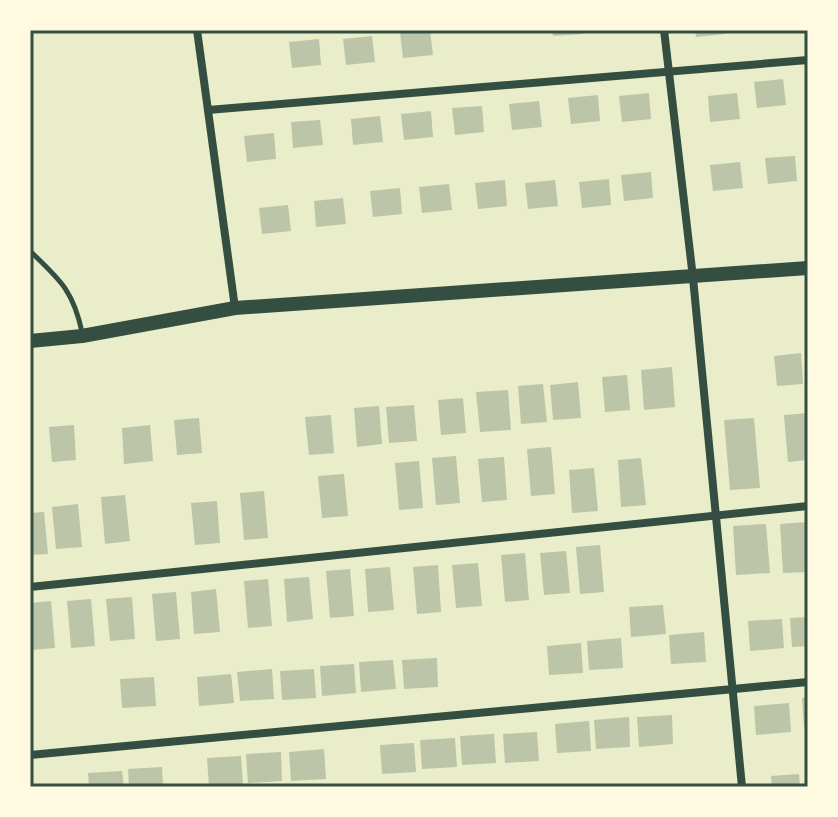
<svg xmlns="http://www.w3.org/2000/svg" width="838" height="817" viewBox="0 0 838 817" font-family="Mulish,sans-serif">
<style>
.building{fill:#bcc5a7}
.lines{fill:none;stroke-linecap:round;stroke-linejoin:round}
.service{stroke:#344e41;stroke-width:5}
.minor{stroke:#344e41;stroke-width:8}
.secondary{stroke:#344e41;stroke-width:14}
.neatline{fill:none;stroke:#344e41;stroke-width:3}
</style>
<rect width="100%" height="100%" fill="#e9edc9"/>
<g class="building">
<polygon points="419,30 430,30 433,55 403,58 400,32"/>
<polygon points="552,30 582,30 583,34 553,36"/>
<polygon points="695,30 725,30 725,34 696,37"/>
<polygon points="372,36 375,62 346,65 343,39"/>
<polygon points="319,39 321,65 292,68 289,42"/>
<polygon points="783,79 786,105 757,108 754,82"/>
<polygon points="649,93 651,119 622,122 619,96"/>
<polygon points="737,93 740,119 710,122 708,96"/>
<polygon points="598,95 600,121 571,124 568,98"/>
<polygon points="539,101 542,127 512,130 509,104"/>
<polygon points="482,106 484,132 455,135 452,108"/>
<polygon points="431,111 433,137 404,140 401,114"/>
<polygon points="380,116 383,142 353,145 351,119"/>
<polygon points="320,120 323,145 293,148 291,122"/>
<polygon points="274,133 276,159 247,162 244,136"/>
<polygon points="795,156 797,181 768,184 765,158"/>
<polygon points="740,162 743,188 713,191 710,165"/>
<polygon points="651,172 653,198 624,201 621,175"/>
<polygon points="609,179 611,205 582,208 579,182"/>
<polygon points="505,180 507,206 478,209 475,183"/>
<polygon points="555,180 558,206 528,209 525,183"/>
<polygon points="449,184 452,210 422,213 419,187"/>
<polygon points="400,188 402,214 373,217 370,191"/>
<polygon points="343,198 346,224 316,227 314,201"/>
<polygon points="288,205 291,231 262,234 259,208"/>
<polygon points="801,353 803,384 777,386 774,356"/>
<polygon points="672,367 675,407 644,410 641,370"/>
<polygon points="627,375 630,410 605,412 602,377"/>
<polygon points="578,382 581,418 553,420 550,385"/>
<polygon points="543,384 547,422 521,424 518,386"/>
<polygon points="508,390 511,430 480,432 476,392"/>
<polygon points="463,398 466,433 441,435 438,400"/>
<polygon points="414,405 417,441 389,443 386,407"/>
<polygon points="379,406 382,444 357,447 354,408"/>
<polygon points="808,413 808,460 788,462 784,415"/>
<polygon points="331,415 334,453 309,455 305,417"/>
<polygon points="199,418 202,453 177,455 174,420"/>
<polygon points="754,418 760,488 730,490 724,420"/>
<polygon points="74,425 76,460 52,462 49,427"/>
<polygon points="150,425 153,461 124,464 122,428"/>
<polygon points="551,447 555,494 531,496 527,449"/>
<polygon points="456,456 460,503 436,505 432,458"/>
<polygon points="504,457 507,500 482,502 478,459"/>
<polygon points="641,458 646,505 621,507 618,460"/>
<polygon points="419,461 423,508 399,510 395,463"/>
<polygon points="594,468 598,511 572,513 569,470"/>
<polygon points="344,474 348,516 322,518 318,476"/>
<polygon points="264,491 268,538 244,540 240,493"/>
<polygon points="125,495 130,541 105,544 101,497"/>
<polygon points="217,501 220,543 195,545 191,503"/>
<polygon points="78,504 82,547 56,549 52,507"/>
<polygon points="44,512 48,554 30,555 30,513"/>
<polygon points="808,522 808,572 783,573 780,524"/>
<polygon points="766,524 770,573 736,575 733,526"/>
<polygon points="600,545 604,592 580,594 576,547"/>
<polygon points="566,551 570,593 544,595 540,553"/>
<polygon points="525,553 529,600 505,602 501,555"/>
<polygon points="478,563 482,606 456,608 452,565"/>
<polygon points="438,565 441,612 417,614 413,567"/>
<polygon points="390,567 394,610 368,612 365,569"/>
<polygon points="350,569 354,616 330,618 326,571"/>
<polygon points="309,577 313,619 287,622 284,579"/>
<polygon points="268,579 272,626 248,628 244,581"/>
<polygon points="216,589 220,632 194,634 191,592"/>
<polygon points="176,592 180,639 156,641 152,594"/>
<polygon points="132,597 135,639 110,641 106,599"/>
<polygon points="91,599 95,646 71,648 67,601"/>
<polygon points="51,601 55,648 31,650 30,603"/>
<polygon points="663,605 666,634 631,637 629,607"/>
<polygon points="808,617 808,646 792,647 790,618"/>
<polygon points="782,619 784,648 750,651 748,621"/>
<polygon points="704,632 706,662 671,664 669,635"/>
<polygon points="621,638 623,668 589,670 587,641"/>
<polygon points="581,643 583,673 549,675 547,646"/>
<polygon points="437,658 438,687 404,689 402,660"/>
<polygon points="393,660 396,689 361,692 359,662"/>
<polygon points="354,664 356,693 322,696 320,666"/>
<polygon points="272,669 274,699 240,701 237,672"/>
<polygon points="314,669 316,698 282,700 280,671"/>
<polygon points="231,674 234,703 199,706 197,677"/>
<polygon points="154,677 156,706 122,708 120,679"/>
<polygon points="808,697 808,727 804,727 802,698"/>
<polygon points="789,703 791,732 756,735 754,706"/>
<polygon points="672,715 673,744 639,747 637,717"/>
<polygon points="629,717 630,747 596,749 594,720"/>
<polygon points="589,721 591,751 557,753 555,724"/>
<polygon points="537,732 539,761 505,763 503,734"/>
<polygon points="494,734 496,763 462,765 460,736"/>
<polygon points="455,738 457,767 422,769 420,740"/>
<polygon points="414,743 416,772 382,774 380,745"/>
<polygon points="324,749 326,779 291,781 289,752"/>
<polygon points="281,752 282,781 248,783 246,754"/>
<polygon points="241,756 243,785 209,787 207,758"/>
<polygon points="162,767 163,787 129,787 128,769"/>
<polygon points="122,771 124,787 89,787 88,773"/>
<polygon points="799,774 800,787 772,787 771,776"/>
</g>
<g class="lines">
<path class="service" d="M 30,251 C 60,280 73,290 82,332"/>
<g class="minor">
<polyline points="197,30 235,308"/>
<polyline points="664,30 693,278 742,787"/>
<polyline points="208,110 808,60"/>
<polyline points="30,587 808,506"/>
<polyline points="30,755 808,682"/>
</g>
<polyline class="secondary" points="30,341 82,336 235,308 808,268"/>
</g>
<rect width="838" height="817" fill="none" stroke="#fefae0" stroke-width="64"/>
<rect x="32" y="32" width="774" height="753" class="neatline"/>
</svg>
